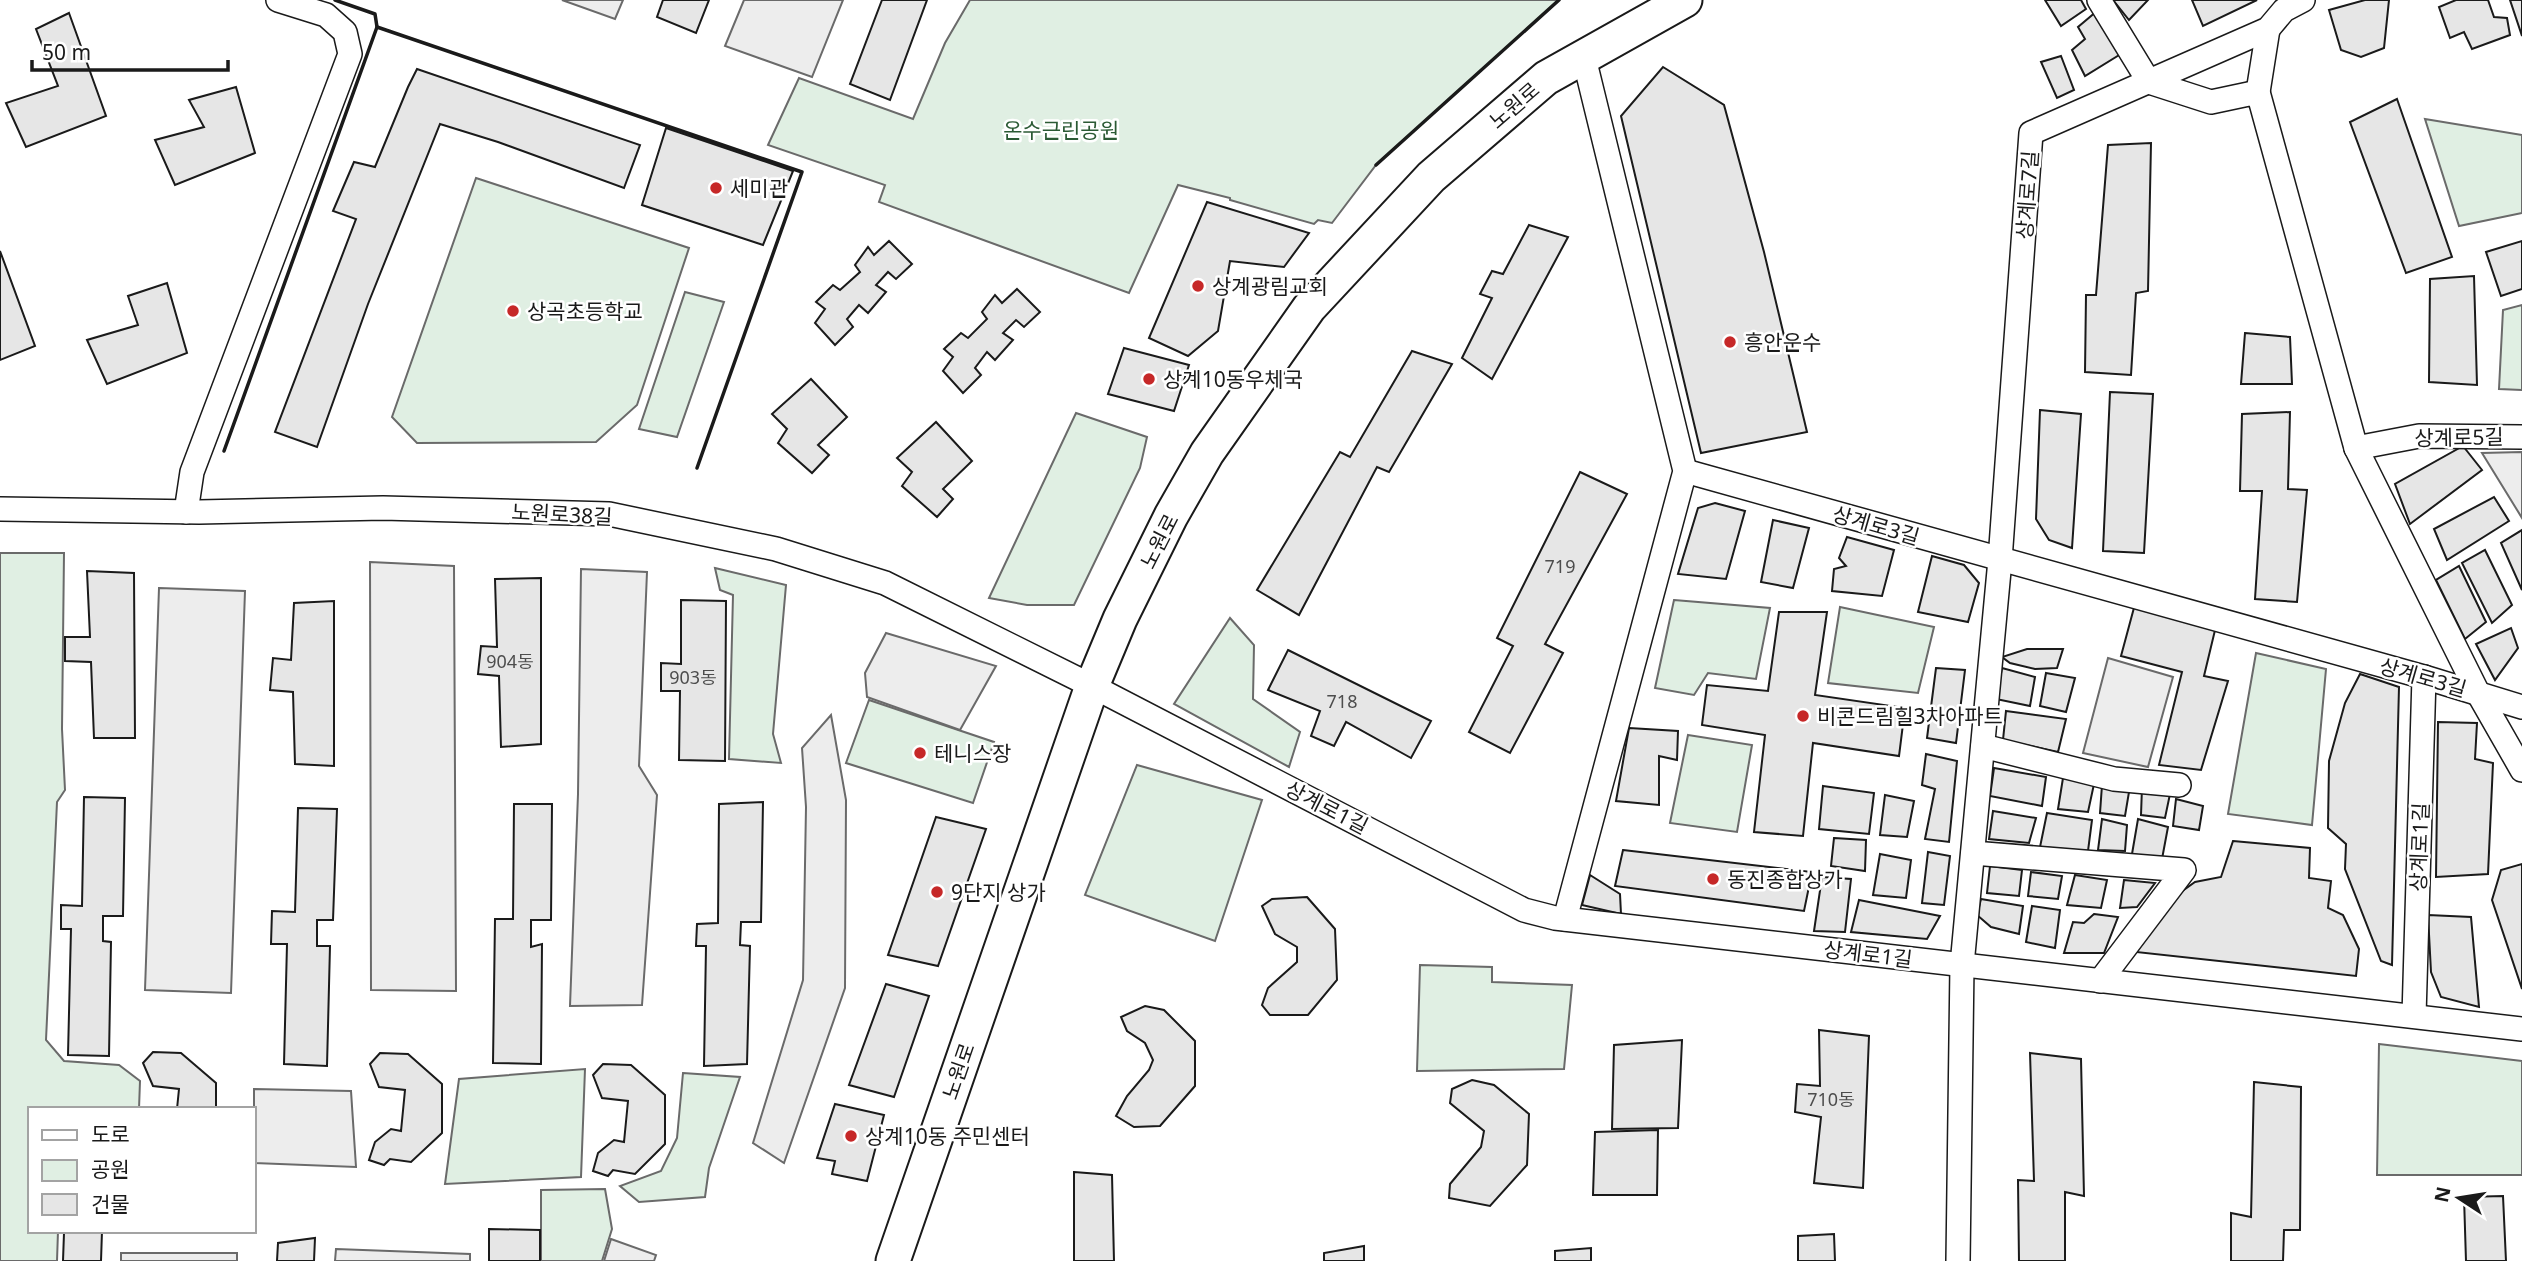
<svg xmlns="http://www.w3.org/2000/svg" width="2522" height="1261" viewBox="0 0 2522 1261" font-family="'Noto Sans','Noto Sans KR',sans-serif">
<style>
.green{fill:#e0efe3;stroke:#6a6a6a;stroke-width:2}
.parking{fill:#ededed;stroke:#6a6a6a;stroke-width:2}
.building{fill:#e6e6e6;stroke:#1a1a1a;stroke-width:2}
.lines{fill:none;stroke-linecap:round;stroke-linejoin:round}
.street-casing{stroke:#1a1a1a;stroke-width:26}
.secondary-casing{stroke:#1a1a1a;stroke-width:37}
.street{stroke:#fff;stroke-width:23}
.secondary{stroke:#fff;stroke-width:33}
.wall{stroke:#1a1a1a;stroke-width:3.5}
.poi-dot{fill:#c62828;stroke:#fff;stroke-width:2.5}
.labels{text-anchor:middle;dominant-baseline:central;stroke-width:5;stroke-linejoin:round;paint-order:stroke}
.number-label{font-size:18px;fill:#4d4d4d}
.street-label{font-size:21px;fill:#1a1a1a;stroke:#fff}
.park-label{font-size:21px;fill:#2b5a34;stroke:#fff}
.poi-label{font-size:21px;fill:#1a1a1a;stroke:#fff;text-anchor:start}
</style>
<rect width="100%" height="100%" fill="#fff"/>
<g class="green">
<polygon points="970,0 1559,0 1376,165 1332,223 1318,220 1314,224 1230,200 1230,198 1178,185 1129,293 879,202 885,185 768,145 799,78 913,119 945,43"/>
<polygon points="2425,119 2522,135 2522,213 2459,226"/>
<polygon points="476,178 689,248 637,405 596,442 417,443 392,417"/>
<polygon points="685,292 724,302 677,437 639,429"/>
<polygon points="2522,305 2522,390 2499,389 2503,310"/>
<polygon points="1076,413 1147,437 1140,468 1074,605 1027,605 989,598"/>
<polygon points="0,553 64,553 62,729 65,790 57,802 46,1040 64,1061 119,1065 140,1081 139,1109 30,1109 30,1231 58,1231 57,1261 0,1261"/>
<polygon points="715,568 786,585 773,734 781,763 729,759 733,595 720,590"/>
<polygon points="1674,600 1770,608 1756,679 1708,673 1694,695 1655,688"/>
<polygon points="1840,607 1934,627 1918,693 1828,683"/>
<polygon points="1230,618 1254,645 1253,699 1300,732 1289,767 1174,704"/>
<polygon points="2256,653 2326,669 2312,825 2228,814"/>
<polygon points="869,700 994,742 973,803 846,763"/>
<polygon points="1688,735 1752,745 1737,832 1670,823"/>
<polygon points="1137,765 1262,800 1215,941 1085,895"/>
<polygon points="1420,965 1492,967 1492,982 1572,985 1564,1069 1417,1071"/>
<polygon points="2379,1044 2522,1061 2522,1175 2377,1175"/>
<polygon points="585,1069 581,1177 445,1184 459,1079"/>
<polygon points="683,1073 740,1077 709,1168 705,1197 639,1202 620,1186 661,1171 677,1138"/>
<polygon points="605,1189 612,1229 602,1261 541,1261 541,1190"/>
</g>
<g class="parking">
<polygon points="562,0 623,0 615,19"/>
<polygon points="744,0 843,0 812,77 725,46"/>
<polygon points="2522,452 2522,518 2482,453"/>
<polygon points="370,562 454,566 456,991 371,990"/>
<polygon points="581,569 647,572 639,766 657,795 642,1005 570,1006 578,794"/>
<polygon points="159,588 245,591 231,993 145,990"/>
<polygon points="886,633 996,666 960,730 867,697 865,673"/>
<polygon points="2108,658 2173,677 2148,767 2083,753"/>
<polygon points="831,715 846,800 845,988 784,1163 753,1143 803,980 806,807 802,748"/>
<polygon points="254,1089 351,1091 356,1167 254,1163"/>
<polygon points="611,1239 656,1255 654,1261 604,1261"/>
<polygon points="336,1249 470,1254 470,1261 335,1261"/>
<rect x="121" y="1253" width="116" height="8"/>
</g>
<g class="building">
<polygon points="663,0 709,0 696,33 657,17"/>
<polygon points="882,0 927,0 890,100 850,84"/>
<polygon points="2045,0 2081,0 2086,9 2061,26"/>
<polygon points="2113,0 2148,0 2129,20"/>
<polygon points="2192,0 2257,0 2203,26"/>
<polygon points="2365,0 2389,0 2384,48 2361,57 2341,50 2329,10"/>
<polygon points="2456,0 2488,0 2494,17 2507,18 2510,35 2472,49 2464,32 2450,38 2439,7"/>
<polygon points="2510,0 2522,0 2522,36"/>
<polygon points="2097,11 2124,52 2085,76 2072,50 2085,39 2078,27"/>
<polygon points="69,13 106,116 26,147 6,103 58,86 36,29"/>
<polygon points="2061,56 2074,90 2057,98 2041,62"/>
<polygon points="1663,67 1724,105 1764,252 1807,432 1701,453 1621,116"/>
<polygon points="417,69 640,145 624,188 498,142 440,124 368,304 317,447 275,432 356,219 333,211 354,162 375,167 408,87"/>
<polygon points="236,87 255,153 175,185 155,140 204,127 189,100"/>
<polygon points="2397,99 2452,257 2406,273 2350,122"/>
<polygon points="666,128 793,171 763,245 642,205"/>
<polygon points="2151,143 2148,291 2136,293 2131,375 2085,372 2086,295 2096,295 2108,145"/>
<polygon points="1207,202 1309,233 1284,267 1230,261 1218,331 1188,356 1149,338"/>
<polygon points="1529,225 1568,237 1492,379 1462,358 1492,298 1480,294 1492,271 1503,274"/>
<polygon points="889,241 912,264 896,279 888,272 876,285 886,292 868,313 859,305 847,319 853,327 835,345 815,323 825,309 816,302 833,285 840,290 860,272 855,265 868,247 874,255"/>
<polygon points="2522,241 2522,289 2501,296 2486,252"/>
<polygon points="0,251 35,346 0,360"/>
<polygon points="2474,276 2477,385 2429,382 2430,279"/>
<polygon points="167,283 187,353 107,384 87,340 138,325 128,296"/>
<polygon points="1017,289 1040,312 1024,327 1016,320 1003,333 1013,340 995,360 987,352 975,368 981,375 963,393 943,371 953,357 944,349 961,333 968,338 987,319 982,312 995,295 1002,303"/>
<polygon points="2245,333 2290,337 2292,384 2241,384"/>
<polygon points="1124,348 1189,365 1174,411 1108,394"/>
<polygon points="1412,351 1452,364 1389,472 1377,467 1299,615 1257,590 1340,452 1350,457"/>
<polygon points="811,379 847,417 818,445 829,455 812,473 778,443 787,429 772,414"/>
<polygon points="2110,392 2153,394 2144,553 2103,551"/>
<polygon points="2040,410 2081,414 2072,548 2049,540 2036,519"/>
<polygon points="2290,412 2288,489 2307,490 2297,602 2255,599 2262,491 2240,491 2242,414"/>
<polygon points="936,422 972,461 943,489 953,499 937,517 902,486 912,472 897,458"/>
<polygon points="2463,446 2482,470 2410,524 2395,484"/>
<polygon points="1580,472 1627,494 1545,644 1563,653 1510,753 1469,732 1513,646 1497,638"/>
<polygon points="2494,497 2509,521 2447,560 2434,529"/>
<polygon points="1715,503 1745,511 1726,579 1678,574 1698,508"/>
<polygon points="1773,520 1809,528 1793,588 1761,582"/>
<polygon points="2522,530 2522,590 2501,543"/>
<polygon points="1847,537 1894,550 1882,596 1832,591 1834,569 1846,566 1839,558"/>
<polygon points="2485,550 2512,605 2492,623 2462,563"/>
<polygon points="1932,556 1964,565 1979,583 1968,622 1918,612"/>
<polygon points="2459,566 2486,622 2465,639 2436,580"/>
<polygon points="87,571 134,573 135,738 94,738 91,662 65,661 65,637 90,637"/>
<polygon points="541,578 541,744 501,747 499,676 478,674 481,646 497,647 495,579"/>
<polygon points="681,600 726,601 725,761 679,760 680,691 661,691 661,663 681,664"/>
<polygon points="334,601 334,766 295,764 293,692 270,690 273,658 291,660 294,603"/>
<polygon points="2135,604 2216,626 2204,676 2228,681 2201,770 2159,765 2182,672 2121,656"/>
<polygon points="1779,612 1827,612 1815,695 1905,708 1899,756 1813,743 1803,836 1754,832 1765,735 1702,725 1707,685 1768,691"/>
<polygon points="2511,628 2518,648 2495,680 2476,644"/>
<polygon points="2027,649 2063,649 2057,668 2035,669 2010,663 2002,657"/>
<polygon points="1288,650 1431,721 1411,758 1346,722 1334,746 1311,736 1320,711 1268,690"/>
<polygon points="1936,668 1965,670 1956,743 1927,738"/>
<polygon points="2002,668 2035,677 2030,706 1996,699"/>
<polygon points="2046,673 2075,678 2066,712 2040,706"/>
<polygon points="2360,674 2399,687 2392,965 2381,961 2345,869 2346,844 2328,828 2329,761 2345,703"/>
<polygon points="2006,711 2066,719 2058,752 2003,740"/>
<polygon points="2438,722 2477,723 2475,759 2493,763 2488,874 2436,877"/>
<polygon points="1629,728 1678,731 1677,760 1659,756 1659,805 1616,801"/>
<polygon points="1926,754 1957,761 1949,842 1925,839 1935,789 1922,785"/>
<polygon points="1994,768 2046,777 2042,806 1990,796"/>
<polygon points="2063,778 2094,784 2088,812 2058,809"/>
<polygon points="2102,785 2129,792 2125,816 2100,813"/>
<polygon points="1823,786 1874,793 1869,834 1819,829"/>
<polygon points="2142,787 2170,794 2165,818 2141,815"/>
<polygon points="1885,795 1914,801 1907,837 1880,835"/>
<polygon points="84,797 125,798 123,916 103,916 103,941 111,942 109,1056 68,1055 71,929 61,929 61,905 82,906"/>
<polygon points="2176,799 2203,806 2199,830 2173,826"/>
<polygon points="763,802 761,922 741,922 740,945 750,946 747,1064 704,1066 706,946 696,946 697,924 718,923 719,804"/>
<polygon points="514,804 552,804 551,920 531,920 531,947 542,944 541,1064 493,1063 495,919 513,919"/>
<polygon points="298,808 337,809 333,920 317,920 317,946 330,946 327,1066 284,1064 287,944 271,944 272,911 295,912"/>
<polygon points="1993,811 2036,818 2029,843 1989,839"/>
<polygon points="2047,813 2092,820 2088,851 2040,847"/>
<polygon points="936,817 986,829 938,966 888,955"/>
<polygon points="2102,819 2127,825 2125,851 2098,850"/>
<polygon points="2138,819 2168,827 2162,859 2132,854"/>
<polygon points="1834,838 1866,840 1865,871 1831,866"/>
<polygon points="2233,841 2310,848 2309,878 2331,881 2328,908 2343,915 2359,949 2356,976 2136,952 2167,902 2195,882 2221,877"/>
<polygon points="1623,850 1812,872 1804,911 1615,886"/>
<polygon points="1928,852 1950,856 1944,905 1922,903"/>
<polygon points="1880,854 1911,860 1906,898 1873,895"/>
<polygon points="2522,864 2522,989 2492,900 2501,870"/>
<polygon points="1990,866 2022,870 2019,896 1987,893"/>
<polygon points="2031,872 2062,876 2058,899 2028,896"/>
<polygon points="1590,875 1620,894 1621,914 1582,905"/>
<polygon points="2075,875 2107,880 2101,908 2067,905"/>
<polygon points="1822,877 1851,879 1845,932 1814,931"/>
<polygon points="2124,880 2155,883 2137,907 2120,908"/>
<polygon points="1307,897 1335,929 1337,980 1308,1015 1270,1015 1262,1005 1268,988 1297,962 1297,947 1275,934 1262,906 1272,899"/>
<polygon points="1981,899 2023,906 2019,934 1991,927 1977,915"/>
<polygon points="1859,900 1940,916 1927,939 1851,932"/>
<polygon points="2032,906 2060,910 2055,948 2026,942"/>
<polygon points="2094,914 2118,917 2104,953 2064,953 2073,922 2084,923"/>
<polygon points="2428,915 2471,917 2479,1007 2441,997 2431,972"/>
<polygon points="886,984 929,996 894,1097 849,1085"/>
<polygon points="1145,1006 1164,1010 1195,1041 1195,1086 1160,1126 1134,1127 1116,1116 1127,1096 1149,1070 1153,1060 1145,1043 1127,1031 1121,1017"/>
<polygon points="1819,1030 1869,1036 1863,1188 1814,1183 1821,1117 1795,1112 1797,1084 1820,1086"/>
<polygon points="1682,1040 1678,1128 1612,1129 1614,1045"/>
<polygon points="153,1052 181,1053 216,1083 216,1109 177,1109 179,1089 153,1086 143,1063"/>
<polygon points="380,1053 408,1054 442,1084 442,1133 411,1162 390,1159 384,1165 369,1160 375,1142 391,1129 401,1131 405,1090 379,1087 370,1064"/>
<polygon points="2030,1053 2081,1059 2084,1196 2065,1192 2065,1261 2019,1261 2018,1180 2034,1181"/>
<polygon points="603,1064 631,1065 665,1095 665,1144 635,1174 613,1170 608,1176 593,1171 598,1153 614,1140 624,1142 628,1101 602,1098 593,1075"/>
<polygon points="1472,1080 1494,1085 1529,1114 1527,1165 1490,1206 1449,1198 1450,1184 1481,1147 1484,1131 1450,1103 1452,1089"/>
<polygon points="2254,1082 2301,1087 2300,1230 2284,1230 2283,1261 2231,1261 2231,1213 2251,1217"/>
<polygon points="835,1104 884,1115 867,1181 832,1174 835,1161 817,1158"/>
<polygon points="1658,1130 1657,1195 1593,1195 1595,1132"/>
<polygon points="1074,1172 1112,1175 1114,1261 1074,1261"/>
<polygon points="2503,1196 2506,1261 2466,1261 2464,1197"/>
<polygon points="489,1229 540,1230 540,1261 489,1261"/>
<polygon points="102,1231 101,1261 63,1261 64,1233"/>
<polygon points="1834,1234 1835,1261 1798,1261 1798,1236"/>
<polygon points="315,1238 314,1261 277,1261 278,1243"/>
<polygon points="1364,1246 1364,1261 1324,1261 1324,1253"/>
<polygon points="1591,1248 1591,1261 1555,1261 1555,1251"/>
</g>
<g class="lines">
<defs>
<g id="street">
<polyline points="2099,0 2149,82 2211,102 2258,92 2356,448 2478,693 2522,770"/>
<polyline points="2258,92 2268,29"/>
<polyline points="2356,448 2419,436 2522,437"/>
<polyline points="1685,471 2424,677 2522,707"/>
<polyline points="0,509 199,512 383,508 609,514 776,549 885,583 1092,686 1524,910 1555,918 2522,1029"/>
<polyline points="186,512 192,472 350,54 345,32 326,15 278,0"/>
<polyline points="1983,746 2114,779 2179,785"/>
<polyline points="1973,853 2184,870 2100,981"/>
<polyline points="1565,919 1685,471 1584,58"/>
<polyline points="2414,1016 2424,677"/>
<polyline points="1958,1261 1962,965 2000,560 2031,133 2268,29 2284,10 2303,0"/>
</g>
<polyline id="secondary" points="893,1261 1092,686 1120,619 1171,516 1207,453 1309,308 1431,177 1546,78 1685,0"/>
</defs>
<use href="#street" class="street-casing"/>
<use href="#secondary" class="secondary-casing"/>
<use href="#street" class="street"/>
<use href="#secondary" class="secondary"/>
<g class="wall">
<polyline points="335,0 375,14 377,27"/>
<polyline points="1376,165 1559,0"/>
<polyline points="224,451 377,27 802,172 697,468"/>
</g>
</g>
<g class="poi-dot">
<circle cx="716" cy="188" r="7"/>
<circle cx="1198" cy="286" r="7"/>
<circle cx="513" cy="311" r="7"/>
<circle cx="1730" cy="342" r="7"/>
<circle cx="1149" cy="379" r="7"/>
<circle cx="1803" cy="716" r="7"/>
<circle cx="920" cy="753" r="7"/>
<circle cx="1713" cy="879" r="7"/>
<circle cx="937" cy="892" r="7"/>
<circle cx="851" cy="1136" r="7"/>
</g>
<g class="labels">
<g class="number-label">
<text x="1560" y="566">719</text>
<text x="510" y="661">904동</text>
<text x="693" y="677">903동</text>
<text x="1342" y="701">718</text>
<text x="1831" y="1099">710동</text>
</g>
<g class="street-label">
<text transform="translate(1514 105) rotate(-41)">노원로</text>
<text transform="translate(2027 195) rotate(-86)">상계로7길</text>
<text transform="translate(2459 437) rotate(-1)">상계로5길</text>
<text transform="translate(562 514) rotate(3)">노원로38길</text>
<text transform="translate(1876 525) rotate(16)">상계로3길</text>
<text transform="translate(1159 541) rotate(-63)">노원로</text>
<text transform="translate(2423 677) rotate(16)">상계로3길</text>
<text transform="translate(1327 807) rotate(27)">상계로1길</text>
<text transform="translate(2419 847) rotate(-88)">상계로1길</text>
<text transform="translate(1868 954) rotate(7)">상계로1길</text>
<text transform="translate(958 1071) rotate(-71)">노원로</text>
</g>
<g class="park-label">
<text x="1061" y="130">온수근린공원</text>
</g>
<g class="poi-label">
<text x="730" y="188">세미관</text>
<text x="1212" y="286">상계광림교회</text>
<text x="527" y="311">상곡초등학교</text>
<text x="1744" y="342">흥안운수</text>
<text x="1163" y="379">상계10동우체국</text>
<text x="1817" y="716">비콘드림힐3차아파트</text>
<text x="934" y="753">테니스장</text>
<text x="1727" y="879">동진종합상가</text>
<text x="951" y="892">9단지 상가</text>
<text x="865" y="1136">상계10동 주민센터</text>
</g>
</g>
<rect x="28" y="1107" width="228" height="126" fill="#ffffff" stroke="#a3a3a3" stroke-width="2"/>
<rect x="42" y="1130" width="35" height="10" fill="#ffffff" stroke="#a3a3a3" stroke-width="2"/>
<text x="91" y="1142" font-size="21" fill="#1a1a1a">도로</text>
<rect x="42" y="1160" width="35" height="21" fill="#e0efe3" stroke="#a3a3a3" stroke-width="2"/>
<text x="91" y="1177" font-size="21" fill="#1a1a1a">공원</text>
<rect x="42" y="1194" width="35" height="21" fill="#e6e6e6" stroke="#a3a3a3" stroke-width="2"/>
<text x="91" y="1212" font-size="21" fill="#1a1a1a">건물</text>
<g transform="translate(2459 1198) rotate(282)" stroke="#ffffff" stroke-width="5" paint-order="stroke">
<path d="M0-5L12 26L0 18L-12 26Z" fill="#1a1a1a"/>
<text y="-10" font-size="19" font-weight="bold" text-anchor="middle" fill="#1a1a1a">N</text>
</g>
<path d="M32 60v10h196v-10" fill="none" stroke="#1a1a1a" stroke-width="3.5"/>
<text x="42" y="60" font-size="21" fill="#1a1a1a" stroke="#ffffff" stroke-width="5" paint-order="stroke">50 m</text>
</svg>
